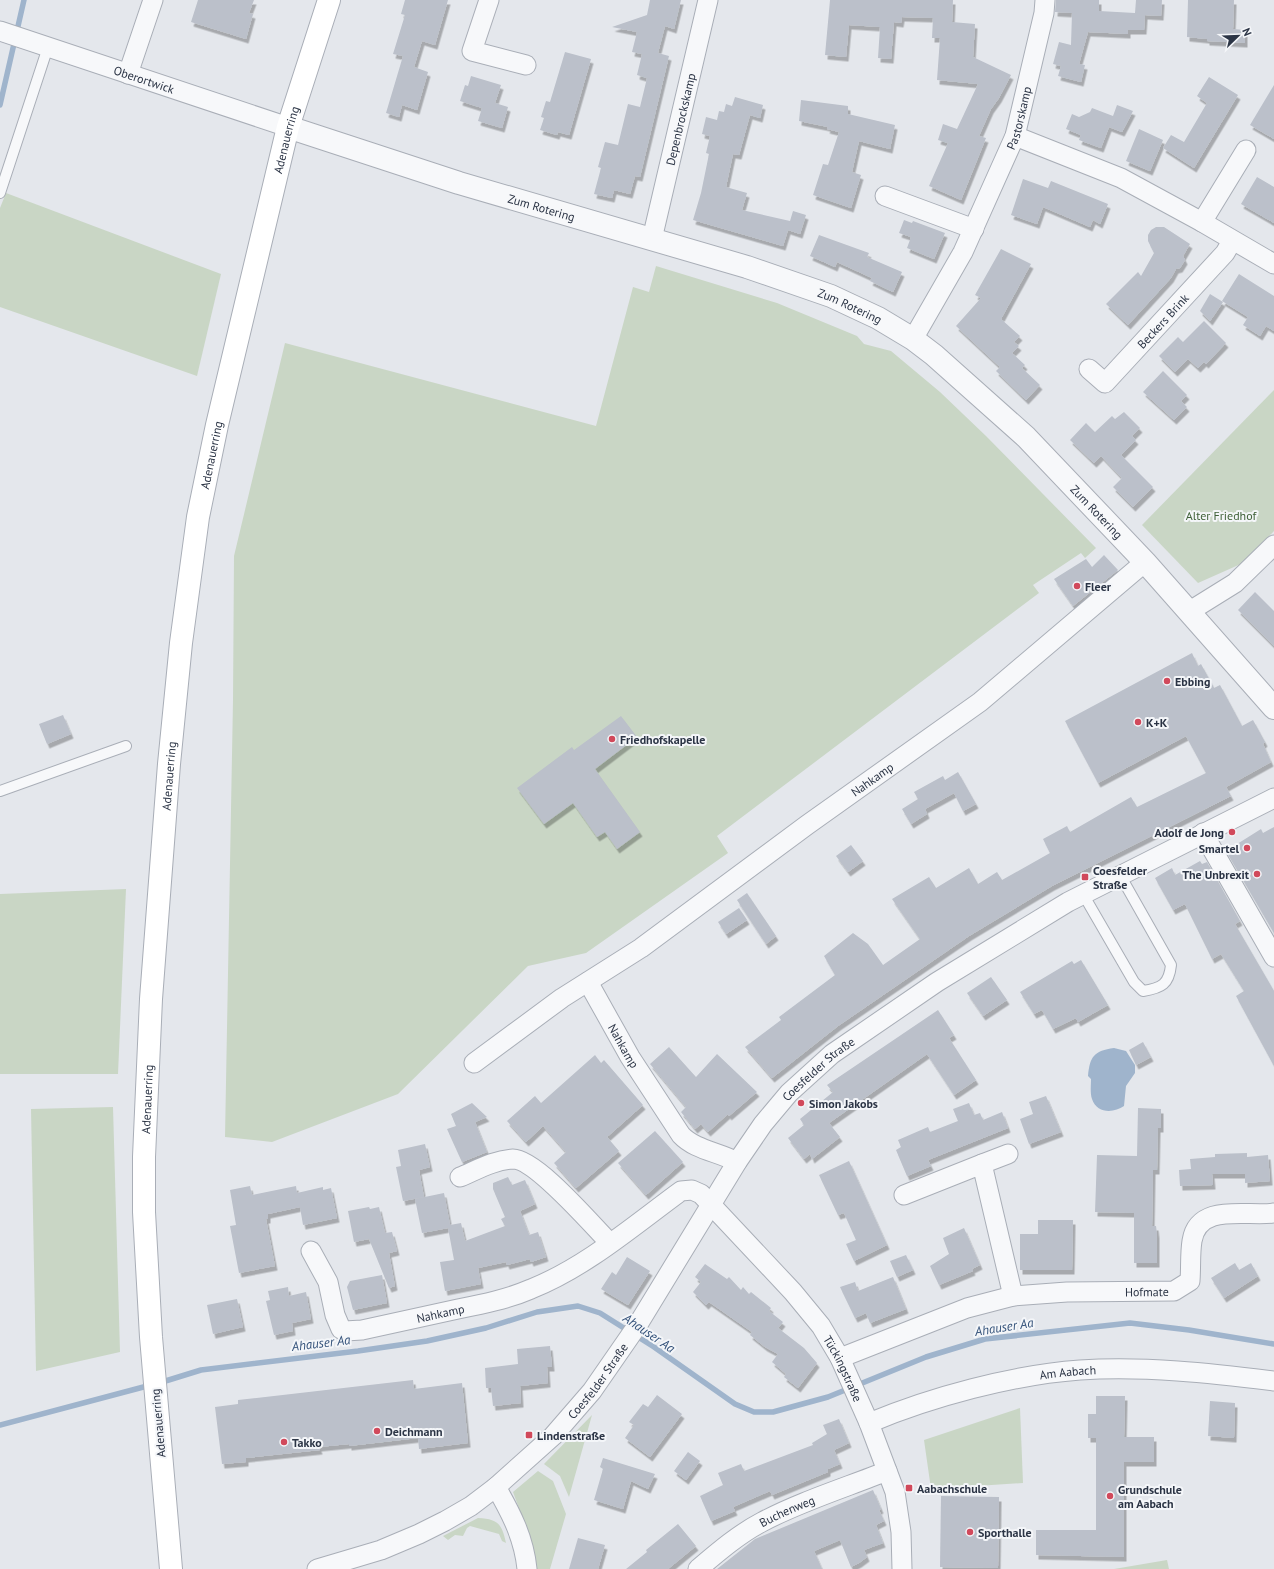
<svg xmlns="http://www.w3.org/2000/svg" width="1274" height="1569" font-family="'PT Sans',sans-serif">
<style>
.green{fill:#c9d6c5}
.water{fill:#9fb4cc}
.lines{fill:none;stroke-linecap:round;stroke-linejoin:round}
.stream{stroke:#9fb4cc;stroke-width:5.5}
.building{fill:#bbc0ca;filter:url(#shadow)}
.service-casing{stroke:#a9aeb7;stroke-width:12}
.minor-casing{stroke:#a9aeb7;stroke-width:21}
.tertiary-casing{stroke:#a9aeb7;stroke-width:24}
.secondary-casing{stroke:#a9aeb7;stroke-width:24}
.service{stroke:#f7f8fa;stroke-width:10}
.minor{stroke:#f7f8fa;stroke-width:19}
.tertiary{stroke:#f7f8fa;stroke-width:22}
.secondary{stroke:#fff;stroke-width:22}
.poi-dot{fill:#d1495b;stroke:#f4f6f9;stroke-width:1.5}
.labels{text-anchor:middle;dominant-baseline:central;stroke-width:4;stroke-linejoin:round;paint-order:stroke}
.street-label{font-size:12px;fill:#2b3445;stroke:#f4f6f9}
.park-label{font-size:12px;fill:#3f6138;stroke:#f4f6f9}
.poi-label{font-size:12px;font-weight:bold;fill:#2b3445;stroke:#f4f6f9;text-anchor:start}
.water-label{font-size:13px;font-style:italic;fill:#34527a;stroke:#f4f6f9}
</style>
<defs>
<filter id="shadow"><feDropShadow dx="2.5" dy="4.5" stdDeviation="0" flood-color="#0004"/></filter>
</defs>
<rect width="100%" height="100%" fill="#e4e7ec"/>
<g class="green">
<path d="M6 193 221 274 197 376 0 307V208Z"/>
<path d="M656 266 777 303 857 336 864 344 891 351 940 392 986 436 1096 548 1085 558 1081 553 1033 585 1039 593 717 836 728 853 586 953 528 966 398 1094 272 1142 225 1137 233 700 234 556 285 343 596 426 633 287 649 292Z"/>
<path d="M1274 390V531L1243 563 1198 583 1142 525Z"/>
<path d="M126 889 118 1074H0V894Z"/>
<path d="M113 1107 120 1352 36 1371 31 1109Z"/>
<path d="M1020 1408 1023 1483 931 1489 924 1440Z"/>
<path d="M592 1415 569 1497 560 1476 544 1464Z"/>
<path d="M538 1471 553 1481 566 1514 550 1569H536L528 1533 513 1492Z"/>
<path d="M478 1518C498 1519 502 1524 506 1543L502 1541 499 1534 470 1526 467 1528 463 1536 455 1535 448 1540 443 1536Z"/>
<path d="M1167 1560 1169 1569H1114Z"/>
</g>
<path class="water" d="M1114 1048 1126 1051 1135 1065V1073L1126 1086 1124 1106C1114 1113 1097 1114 1092 1099 1090 1093 1091 1085 1091 1079L1088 1076C1090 1056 1094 1051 1114 1048Z"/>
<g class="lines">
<g class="stream">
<path d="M0 105 24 0"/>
<path d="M159 1383 201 1370 358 1351 427 1341 486 1328 537 1312 578 1306 600 1313 654 1347 735 1404 754 1412H773L828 1397 926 1357 985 1339 1130 1323 1189 1330 1274 1344"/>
<path d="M0 1425 151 1385"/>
</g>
</g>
<g class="building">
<path d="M198 0H254L249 13 253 14 246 39 191 22Z"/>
<path d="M405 0H448L435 45 422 41 414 67 428 72 417 110 402 105 399 117 386 113 403 56 393 54 405 15 401 14Z"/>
<path d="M650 0H681L674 29 665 26 658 53 669 56 640 177 635 176 630 194 614 190 612 198 594 194 601 168 598 167 605 142 618 145 628 104 640 107 647 78 637 75 642 54 632 52 637 32 612 27 647 15Z"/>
<path d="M830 0H953L952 22 975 24 973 57 1011 75 999 98 991 109 979 136 986 138 961 200 929 186 948 143 938 140 943 124 957 129 978 84 937 80 940 38H932L933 18 902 17 901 23 894 22 891 59 878 58 880 27 849 25 846 57 825 55Z"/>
<path d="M1056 0H1099V11L1135 13 1136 0H1162L1161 16 1145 15 1144 30H1128V34L1088 32 1079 64 1085 65 1081 82 1058 76 1061 66 1053 64 1059 42 1071 45 1072 13 1055 12Z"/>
<path d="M1188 0H1234L1233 29 1245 30V43L1207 41V39L1187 37Z"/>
<path d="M565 52 591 59 569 135 558 132 557 135 540 130 544 118 541 117 546 101 550 102Z"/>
<path d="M471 76 501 85 495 103 508 107 502 128 478 121 482 108 460 101 465 85 468 86Z"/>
<path d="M1209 77 1238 95 1194 168 1163 148 1171 135 1184 142 1207 103 1197 96Z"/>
<path d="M1274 85V139L1250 125Z"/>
<path d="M735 97 763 105 760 118 750 115 739 155 733 154 726 187 747 193 742 210 790 221 793 211 806 215 800 234 788 230 783 246 693 220 701 193 709 154 706 153 710 136 702 134 706 117 717 120 719 111 724 112 726 104 732 106Z"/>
<path d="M801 100 848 106V114L895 125 890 149 859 141 852 172 861 175 851 208 813 195 823 164 828 165 839 132 827 129 828 127 799 121Z"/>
<path d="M1117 105 1133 111 1122 132 1109 127 1101 148 1079 140 1081 135 1066 129 1072 114 1079 117 1090 112 1092 108 1113 116Z"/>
<path d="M1139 129 1163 140 1150 171 1126 161Z"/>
<path d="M1257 177 1274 187V223L1241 204Z"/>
<path d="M1023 179 1048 188 1051 181 1108 204 1100 224 1093 220 1090 227 1043 207 1037 224 1011 215Z"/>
<path d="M904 220 912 223 913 221 945 233 934 259 907 248 911 237 899 233Z"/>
<path d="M1156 227H1164L1190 244 1183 256 1185 260 1180 268 1176 269 1171 278 1128 325 1106 304 1138 272 1141 276 1154 253 1148 241V235L1151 230Z"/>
<path d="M819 235 869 253 867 257 902 272 893 292 870 281 872 278 837 262 835 267 810 256Z"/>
<path d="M1001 249 1031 264 1001 319 1020 336 1014 342 1019 346 1012 353 1025 365 1022 368 1040 385 1026 400 996 371 1000 367 956 326 981 298 975 295Z"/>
<path d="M1239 274 1274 296V331L1266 326 1260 336 1243 325 1248 317 1222 301Z"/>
<path d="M1210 294 1223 302 1210 321 1200 311Z"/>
<path d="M1204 321 1226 343 1206 364 1204 362 1198 368 1188 359 1175 372 1159 356 1178 337 1183 342Z"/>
<path d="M1163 371 1187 395 1181 401 1187 407 1174 420 1143 392Z"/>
<path d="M1124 412 1140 428 1132 436 1136 440 1121 455 1153 487 1133 507 1113 487 1122 478 1101 456 1094 463 1070 440 1086 423 1095 432 1112 416 1115 419Z"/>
<path d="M1104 555 1118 570 1073 606 1054 579 1086 559 1092 567Z"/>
<path d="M1255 592 1274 611V646L1238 610Z"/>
<path d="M1192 653 1198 666 1201 664 1214 688 1220 685 1242 726 1253 720 1265 742 1263 744 1271 762 1226 787 1231 796 1052 886 969 936 838 1026 772 1078 745 1047 781 1020 779 1017 835 975 824 956 853 933 868 944 883 965 920 939 892 899 929 877 936 888 969 868 978 884 997 872 1002 880 1050 853 1043 839 1067 826 1070 832 1131 797 1137 807 1206 773 1186 736 1098 783 1065 721Z"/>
<path d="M63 715 71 734 47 744 39 724Z"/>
<path d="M621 716 637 737 595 769 640 832 617 849 605 832 597 837 573 803 544 824 517 788 572 747 574 750Z"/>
<path d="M958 772 976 804 963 811 954 793 925 809 927 814 911 824 902 809 918 799 914 792 943 776 945 780Z"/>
<path d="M1274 827V933L1226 851 1261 829 1263 833Z"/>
<path d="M851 845 863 861 848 872 836 856Z"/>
<path d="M1200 861 1202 864 1207 862 1240 921 1235 924 1274 991V1066L1236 996 1244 991 1221 954 1212 959 1185 904 1173 910 1155 878 1172 868 1175 875Z"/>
<path d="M747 893 776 936 766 944 737 900Z"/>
<path d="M739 908 747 920 726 934 718 922Z"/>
<path d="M1081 960 1108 1005 1078 1022 1076 1018 1053 1029 1042 1010 1034 1014 1020 992 1072 961 1074 964Z"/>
<path d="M991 977 1007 1000 983 1016 967 993Z"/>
<path d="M938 1010 954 1035 949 1038 976 1080 954 1095 927 1054 829 1123 840 1137 812 1159 810 1154 804 1159 788 1138 804 1125 800 1119 833 1092 827 1085Z"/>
<path d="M1143 1042 1151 1057 1136 1065 1129 1050Z"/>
<path d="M669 1047 696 1077 717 1054 757 1092 729 1116 728 1114 708 1132 701 1124 695 1129 681 1112 686 1107 650 1064Z"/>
<path d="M595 1055 601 1063 604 1060 643 1105 607 1137 619 1151 576 1188 554 1163 566 1152 543 1126 526 1142 507 1121 535 1096 541 1103Z"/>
<path d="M1046 1096 1061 1132 1029 1144 1020 1119 1033 1114 1029 1102Z"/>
<path d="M472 1103 487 1117 475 1122 487 1152 462 1162 447 1129 456 1126 451 1114Z"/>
<path d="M969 1103 974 1115 980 1113 983 1120 1002 1112 1008 1128 928 1160 931 1166 907 1176 896 1150 901 1147 898 1140 928 1127 930 1132 958 1121 953 1109Z"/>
<path d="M1138 1108 1161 1109V1128H1158L1157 1170H1153L1152 1226H1156L1157 1234V1263H1134V1213L1095 1212 1097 1155 1137 1156Z"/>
<path d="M655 1131 683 1162 646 1195 618 1163Z"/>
<path d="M425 1144 430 1167 419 1170 424 1197 403 1201 396 1167 401 1166 398 1150Z"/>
<path d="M1247 1153V1157L1268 1155 1270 1181 1245 1183V1174H1212L1213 1185 1180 1186 1179 1170 1191 1169 1190 1159 1215 1157V1154Z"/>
<path d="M849 1161 887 1245 854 1261 846 1244 856 1240 844 1213 838 1215 819 1175Z"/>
<path d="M508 1177 512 1185 525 1180 535 1204 520 1211 529 1235 538 1232 546 1257 531 1262 530 1259 507 1265 506 1262 478 1268 481 1284 445 1291 440 1262 454 1260 448 1228 422 1233 415 1199 444 1193 450 1225 461 1223 465 1241 505 1226 501 1219 505 1217 493 1189V1183Z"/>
<path d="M250 1186 252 1195 296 1186 297 1193 323 1187V1190L331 1188 337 1218 303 1225 300 1207 268 1214V1219H266L275 1266 239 1273 230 1226 236 1225 230 1190Z"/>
<path d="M369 1207 370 1209 379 1207 385 1233 392 1232 397 1251 389 1253 395 1286 389 1288 369 1239 354 1242 348 1211Z"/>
<path d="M1038 1220H1073L1072 1270H1020V1234H1038Z"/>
<path d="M964 1228 980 1265 972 1269 973 1271 939 1285 930 1266 949 1254 943 1238Z"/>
<path d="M906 1255 913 1270 897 1277 890 1261Z"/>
<path d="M627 1257 650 1271 628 1305 601 1289 612 1272 616 1275Z"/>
<path d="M1235 1263 1239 1270 1251 1263 1258 1276 1224 1298 1211 1278Z"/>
<path d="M705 1264 727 1279 729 1277 741 1290 743 1287 749 1294 751 1292 771 1308 769 1311 783 1322 778 1328 804 1348 817 1363 798 1388 784 1377 786 1374 772 1362 778 1354 765 1347 750 1335 752 1332 709 1302 706 1305 693 1292 701 1282 695 1277Z"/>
<path d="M382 1275 387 1303 353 1310 347 1287 350 1281Z"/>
<path d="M893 1277 906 1309 870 1323 866 1313 855 1318 840 1287 855 1282 858 1291Z"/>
<path d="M288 1287 289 1296 306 1292 311 1319 292 1323 293 1331 274 1335 266 1301 270 1300 268 1291Z"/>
<path d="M237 1299 243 1327 213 1334 207 1305Z"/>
<path d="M550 1346 552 1367H547L548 1383 520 1386 521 1403 493 1406 491 1388H486L485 1368 518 1364 517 1349Z"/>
<path d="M413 1380 414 1389 462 1383 468 1443 419 1449 418 1438 349 1446V1444L319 1447 320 1450 246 1458V1462L222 1464 215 1407 238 1404V1400Z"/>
<path d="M657 1395 682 1414 650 1457 625 1438 634 1425 629 1422 643 1404 648 1407Z"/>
<path d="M1096 1396H1125L1124 1437H1154V1462H1124V1557L1036 1555V1530H1096V1438H1088V1414H1096Z"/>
<path d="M1210 1401 1235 1403 1234 1438 1208 1436Z"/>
<path d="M839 1419 849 1443 834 1450 840 1464 828 1469V1472L772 1495 770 1491 733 1507 735 1511 711 1521 700 1496 723 1485 718 1473 741 1464 744 1471 813 1445 812 1443 827 1434 823 1425Z"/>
<path d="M688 1452 700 1461 686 1480 674 1471Z"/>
<path d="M603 1458 655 1474 648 1489 631 1481 623 1509 594 1500 603 1469 600 1467Z"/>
<path d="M873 1490 881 1509 879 1510 884 1521 876 1525 883 1543 864 1550 867 1557 859 1563 851 1567 840 1540 814 1551 822 1569H717L755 1539Z"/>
<path d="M941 1496 999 1497 998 1568 940 1567Z"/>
<path d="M678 1524 696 1546 668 1569H626L647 1552 646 1550Z"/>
<path d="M578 1538 605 1545 598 1569H569Z"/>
</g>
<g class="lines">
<g class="service-casing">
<g id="service">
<path d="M0 193 48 47"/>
<path d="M0 791 126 746"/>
<path d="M1083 894 1134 982 1143 991C1162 988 1169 984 1171 965L1120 875"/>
</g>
</g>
<g class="minor-casing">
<g id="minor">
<path d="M489 0 472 51 526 65"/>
<path id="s1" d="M0 31 288 127"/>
<path d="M128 74 153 0"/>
<path d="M1015 136 1121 178 1202 222 1274 264"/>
<path d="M885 196 974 229"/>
<path d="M1202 222 1246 150"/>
<path id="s2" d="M652 239 708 0"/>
<path id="s3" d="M913 339 963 252 1015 136 1044 13 1045 0"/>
<path id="s4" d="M1089 369 1105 383 1225 253 1232 241"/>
<path d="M1190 611 1235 583 1274 545"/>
<path d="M1203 833 1274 957"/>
<path id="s5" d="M588 982 630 1057 681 1135C695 1150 719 1152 737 1162"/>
<path id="s6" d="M474 1063 562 998 641 948 807 825 980 702 1145 562"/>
<path d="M982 1164 1008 1154"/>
<path d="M460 1177C477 1170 494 1160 513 1159 536 1159 592 1225 610 1243"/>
<path d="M904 1195 982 1164 1013 1296"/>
<path id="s7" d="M311 1251 328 1282 335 1315 341 1329 345 1331 362 1330C394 1323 426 1316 458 1309 483 1304 508 1299 531 1289 586 1267 633 1226 681 1191L692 1190 701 1194 793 1292 821 1326 840 1358 869 1423 895 1492 901 1532 902 1569"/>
<path id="s8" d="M840 1358 967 1308 1013 1296 1067 1292 1174 1291 1190 1281C1191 1268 1190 1253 1192 1241 1198 1202 1247 1217 1274 1213"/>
<path id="s9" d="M869 1423C931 1397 1012 1375 1080 1370 1145 1366 1210 1373 1274 1381"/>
<path d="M496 1487C511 1513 524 1538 527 1569"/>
<path id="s10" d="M317 1569 381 1550 419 1534 445 1521 471 1506 496 1487 553 1436 592 1391 637 1326 737 1162 763 1124 789 1093 832 1054 937 982 1068 902 1274 798"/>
<path id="s11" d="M698 1569C718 1552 739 1534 762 1522 799 1502 847 1487 887 1471"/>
</g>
</g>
<g class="tertiary-casing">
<g id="tertiary">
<path id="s12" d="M288 127 459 183 747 267 831 296 878 318 913 339 934 355 1026 437 1145 562 1274 708"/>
</g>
</g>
<g class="secondary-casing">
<g id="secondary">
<path id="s13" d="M171 1569 151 1337 144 1212V1157L151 999 169 764 181 643 198 517 217 425 288 127 329 0"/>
</g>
</g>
<use href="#service" class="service"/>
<use href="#minor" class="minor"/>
<use href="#tertiary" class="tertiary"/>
<use href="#secondary" class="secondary"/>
</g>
<g class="poi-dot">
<circle cx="1077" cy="586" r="4"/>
<circle cx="1167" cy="681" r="4"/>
<circle cx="1138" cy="722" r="4"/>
<circle cx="612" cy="739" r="4"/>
<circle cx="1232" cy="832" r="4"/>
<circle cx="1247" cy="848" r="4"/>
<circle cx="1257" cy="874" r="4"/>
<rect x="1081" y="873" width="8" height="8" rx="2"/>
<circle cx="801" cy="1103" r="4"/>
<circle cx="377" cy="1431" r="4"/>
<rect x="525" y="1431" width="8" height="8" rx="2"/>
<circle cx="284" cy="1442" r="4"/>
<rect x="905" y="1484" width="8" height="8" rx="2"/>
<circle cx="1110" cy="1496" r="4"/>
<circle cx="970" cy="1532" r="4"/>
</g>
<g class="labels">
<g class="street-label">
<text stroke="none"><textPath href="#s1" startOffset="152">Oberortwick</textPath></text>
<text stroke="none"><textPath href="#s3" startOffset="246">Pastorskamp</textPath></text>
<text stroke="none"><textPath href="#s2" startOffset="123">Depenbrockskamp</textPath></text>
<text stroke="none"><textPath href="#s13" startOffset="1443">Adenauerring</textPath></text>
<text stroke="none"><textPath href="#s12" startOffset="266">Zum Rotering</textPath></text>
<text stroke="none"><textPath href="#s12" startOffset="590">Zum Rotering</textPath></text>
<text stroke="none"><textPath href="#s4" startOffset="106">Beckers Brink</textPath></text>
<text stroke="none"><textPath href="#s13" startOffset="1119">Adenauerring</textPath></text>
<text stroke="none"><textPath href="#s12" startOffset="914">Zum Rotering</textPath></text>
<text stroke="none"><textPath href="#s13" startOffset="795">Adenauerring</textPath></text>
<text stroke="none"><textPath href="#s6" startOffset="489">Nahkamp</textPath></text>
<text stroke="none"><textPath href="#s5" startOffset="73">Nahkamp</textPath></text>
<text stroke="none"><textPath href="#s10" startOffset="730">Coesfelder Straße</textPath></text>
<text stroke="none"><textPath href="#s13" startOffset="471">Adenauerring</textPath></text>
<text stroke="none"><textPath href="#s8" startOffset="318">Hofmate</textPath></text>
<text stroke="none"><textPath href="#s7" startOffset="186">Nahkamp</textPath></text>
<text stroke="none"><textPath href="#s7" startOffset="707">Tückingstraße</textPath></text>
<text stroke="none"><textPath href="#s9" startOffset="206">Am Aabach</textPath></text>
<text stroke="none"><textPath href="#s10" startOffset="346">Coesfelder Straße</textPath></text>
<text transform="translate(158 1423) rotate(-95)">Adenauerring</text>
<text stroke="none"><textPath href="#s11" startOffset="107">Buchenweg</textPath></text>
</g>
<g class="park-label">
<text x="1221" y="515">Alter Friedhof</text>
</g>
<g class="poi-label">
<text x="1085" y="586">Fleer</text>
<text x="1175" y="681">Ebbing</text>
<text x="1146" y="722">K+K</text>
<text x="620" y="739">Friedhofskapelle</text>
<text x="1224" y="832" text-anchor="end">Adolf de Jong</text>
<text x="1239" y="848" text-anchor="end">Smartel</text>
<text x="1093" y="870">Coesfelder<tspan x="1093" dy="14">Straße</tspan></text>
<text x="1249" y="874" text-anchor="end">The Unbrexit</text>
<text x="809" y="1103">Simon Jakobs</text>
<text x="385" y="1431">Deichmann</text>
<text x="537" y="1435">Lindenstraße</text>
<text x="292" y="1442">Takko</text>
<text x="917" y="1488">Aabachschule</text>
<text x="1118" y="1489">Grundschule<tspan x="1118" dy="14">am Aabach</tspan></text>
<text x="978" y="1532">Sporthalle</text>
</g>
<g class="water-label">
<text transform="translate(1004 1327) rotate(-9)">Ahauser Aa</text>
<text transform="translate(649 1333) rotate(34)">Ahauser Aa</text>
<text transform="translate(321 1343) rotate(-7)">Ahauser Aa</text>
</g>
</g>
<g transform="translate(1238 36) rotate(67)" stroke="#f4f6f9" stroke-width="3" paint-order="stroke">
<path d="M0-3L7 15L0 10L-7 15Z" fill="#2b3445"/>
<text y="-6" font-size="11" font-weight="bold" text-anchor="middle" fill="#2b3445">N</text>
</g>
</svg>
